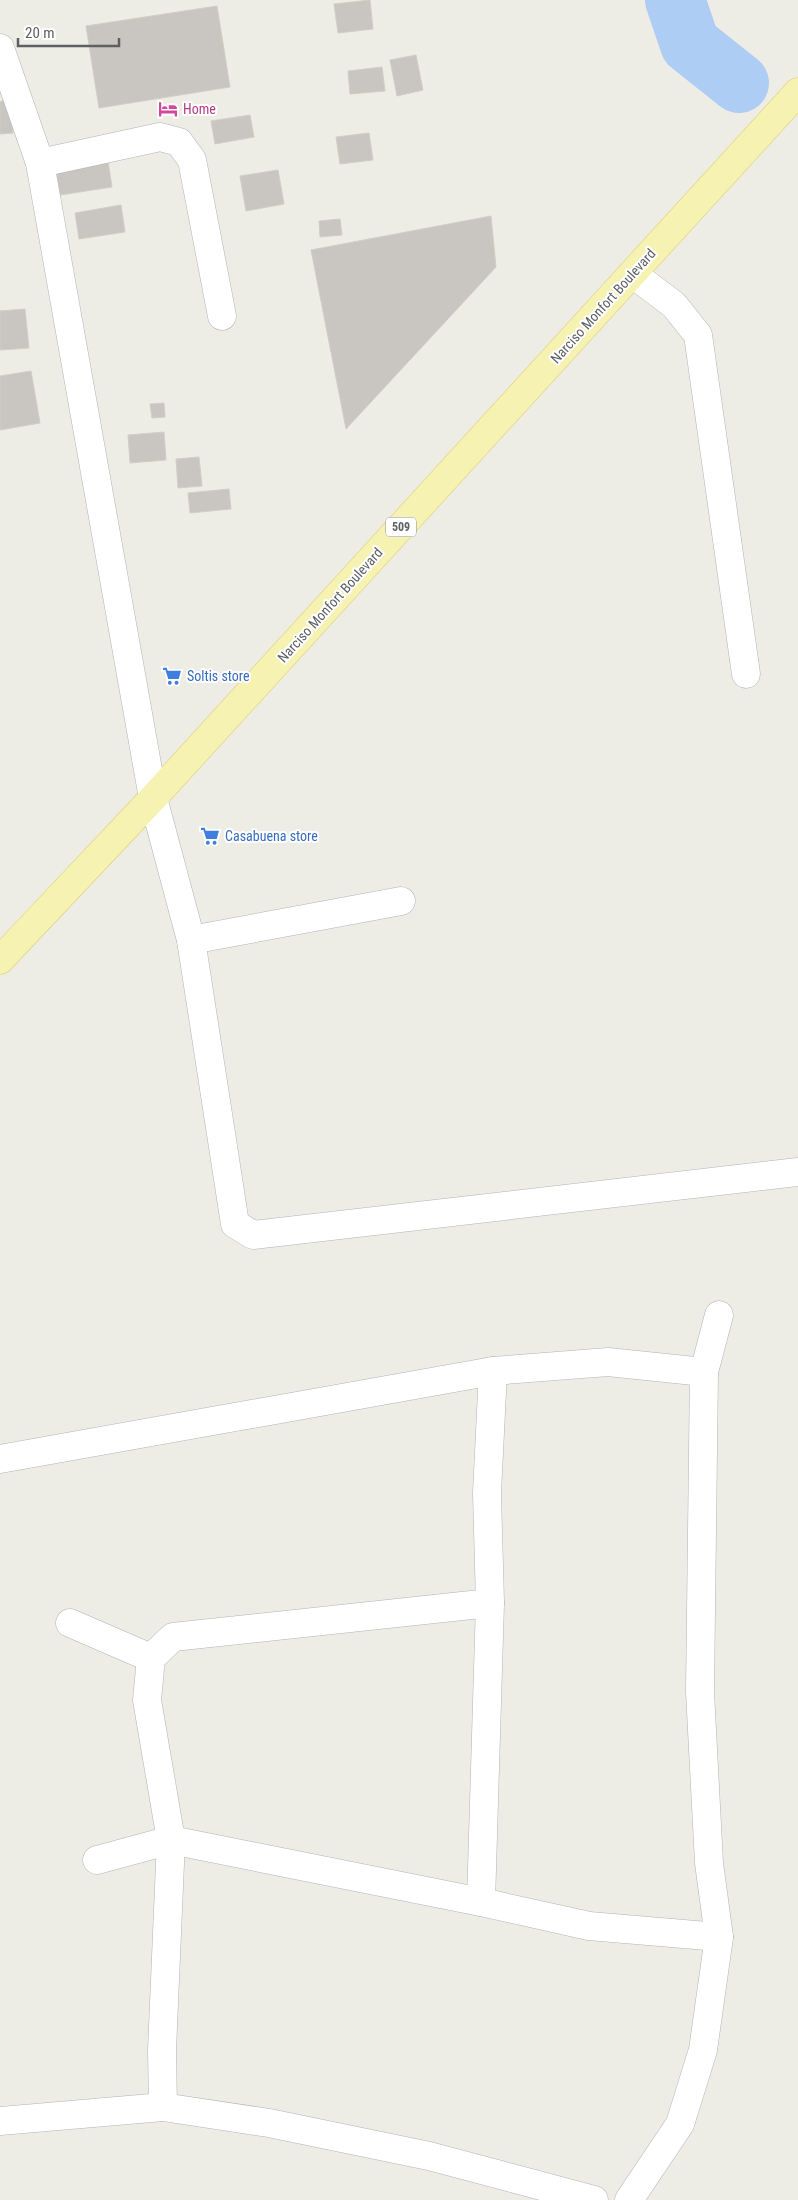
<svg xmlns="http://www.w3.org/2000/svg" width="798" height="2200" font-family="'Roboto Condensed',sans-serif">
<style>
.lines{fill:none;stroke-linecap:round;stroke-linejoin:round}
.river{stroke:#aecdf4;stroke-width:60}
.building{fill:#c9c6c1;stroke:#d1cec4}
.minor-casing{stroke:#b2b4b8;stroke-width:29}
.major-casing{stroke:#e0cd6b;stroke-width:29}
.minor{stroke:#fff;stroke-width:28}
.major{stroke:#f5f2b2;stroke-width:28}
.labels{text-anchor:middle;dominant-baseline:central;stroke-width:4;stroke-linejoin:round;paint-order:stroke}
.shield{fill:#fff;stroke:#8e8f92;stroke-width:1}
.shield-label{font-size:12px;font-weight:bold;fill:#5d5f63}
.hotel-label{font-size:14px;fill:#b23c85;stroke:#fff;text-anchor:start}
.street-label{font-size:14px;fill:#5d5f63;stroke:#fff}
.shop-label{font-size:14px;fill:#366cbe;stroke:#fff;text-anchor:start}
</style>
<rect width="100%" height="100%" fill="#edece5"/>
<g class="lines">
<path class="river" d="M675 0 690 44 739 83"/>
</g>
<g class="building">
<path d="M370 0 373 29 338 33 334 4Z"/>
<path d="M217 6 230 87 99 108 86 26Z"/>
<path d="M416 55 423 90 397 96 390 60Z"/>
<path d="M382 67 385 91 350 94 348 71Z"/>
<path d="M9 98 13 133 0 134V102Z"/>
<path d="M250 115 254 137 215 144 211 121Z"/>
<path d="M369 133 373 160 340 164 336 137Z"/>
<path d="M107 155 112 187 60 195 55 163Z"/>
<path d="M278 170 284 204 246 211 240 176Z"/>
<path d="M121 205 125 232 79 239 75 213Z"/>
<path d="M491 216 496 267 346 429 311 250Z"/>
<path d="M340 219 342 235 320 237 319 221Z"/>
<path d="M25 309 29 348 0 350V311Z"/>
<path d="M31 371 40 423 0 430V376Z"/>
<path d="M164 403 165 417 152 418 150 404Z"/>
<path d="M164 432 166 460 130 463 128 435Z"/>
<path d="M199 457 202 486 178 488 176 459Z"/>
<path d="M229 489 231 509 190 513 188 493Z"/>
</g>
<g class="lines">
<g class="minor-casing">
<g id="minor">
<path d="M0 48 40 163 153 798 191 940 235 1224 253 1235 798 1172"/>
<path d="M40 163 160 137 179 142 192 160 222 316"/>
<path d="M633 274 674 305 698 335 746 674"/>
<path d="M191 940 401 901"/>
<path d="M0 1459 493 1371 608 1362 704 1372"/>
<path d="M70 1623 151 1658"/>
<path d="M97 1860 171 1840 481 1902 589 1926 719 1937"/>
<path d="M481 1902 490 1603 487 1493 493 1371"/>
<path d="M163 2107 162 2050 171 1840 147 1700 151 1658 173 1637 490 1603"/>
<path d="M0 2121 163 2107 269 2123 429 2156 594 2200"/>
<path d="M629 2200 680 2124 703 2050 719 1937 709 1863 700 1692 704 1372 719 1315"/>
</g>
</g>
<g class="major-casing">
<path id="major" d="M0 960 153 798 798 92"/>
</g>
<use href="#minor" class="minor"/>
<use href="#major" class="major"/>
</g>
<defs>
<g id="hotel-bare" transform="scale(1.5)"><path d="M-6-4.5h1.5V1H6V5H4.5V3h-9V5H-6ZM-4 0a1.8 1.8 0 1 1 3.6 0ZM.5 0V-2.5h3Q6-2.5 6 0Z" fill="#d1479c" stroke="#fff" stroke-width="2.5" paint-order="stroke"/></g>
<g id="supermarket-bare" transform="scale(1.5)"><path d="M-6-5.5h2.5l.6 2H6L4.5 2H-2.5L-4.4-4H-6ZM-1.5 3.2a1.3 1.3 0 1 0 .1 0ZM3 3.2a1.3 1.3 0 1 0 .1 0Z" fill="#3f7fe0" stroke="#fff" stroke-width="2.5" paint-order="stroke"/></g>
</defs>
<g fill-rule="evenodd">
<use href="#hotel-bare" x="168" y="109"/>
<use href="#supermarket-bare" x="172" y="676"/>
<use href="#supermarket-bare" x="210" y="836"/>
</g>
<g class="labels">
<rect class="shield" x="386" y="517.5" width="30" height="19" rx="4"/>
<g class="shield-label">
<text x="401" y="527">509</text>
</g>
<g class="hotel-label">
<text x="183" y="109">Home</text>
</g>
<g class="street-label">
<text transform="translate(603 306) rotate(-48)">Narciso Monfort Boulevard</text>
<text transform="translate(330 605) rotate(-48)">Narciso Monfort Boulevard</text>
</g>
<g class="shop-label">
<text x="187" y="676">Soltis store</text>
<text x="225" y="836">Casabuena store</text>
</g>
</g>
<path d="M18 38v8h101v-8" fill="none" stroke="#5d5f63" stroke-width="2.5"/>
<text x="25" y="38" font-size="15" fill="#5d5f63" stroke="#ffffff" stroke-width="4" paint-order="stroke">20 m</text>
</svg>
